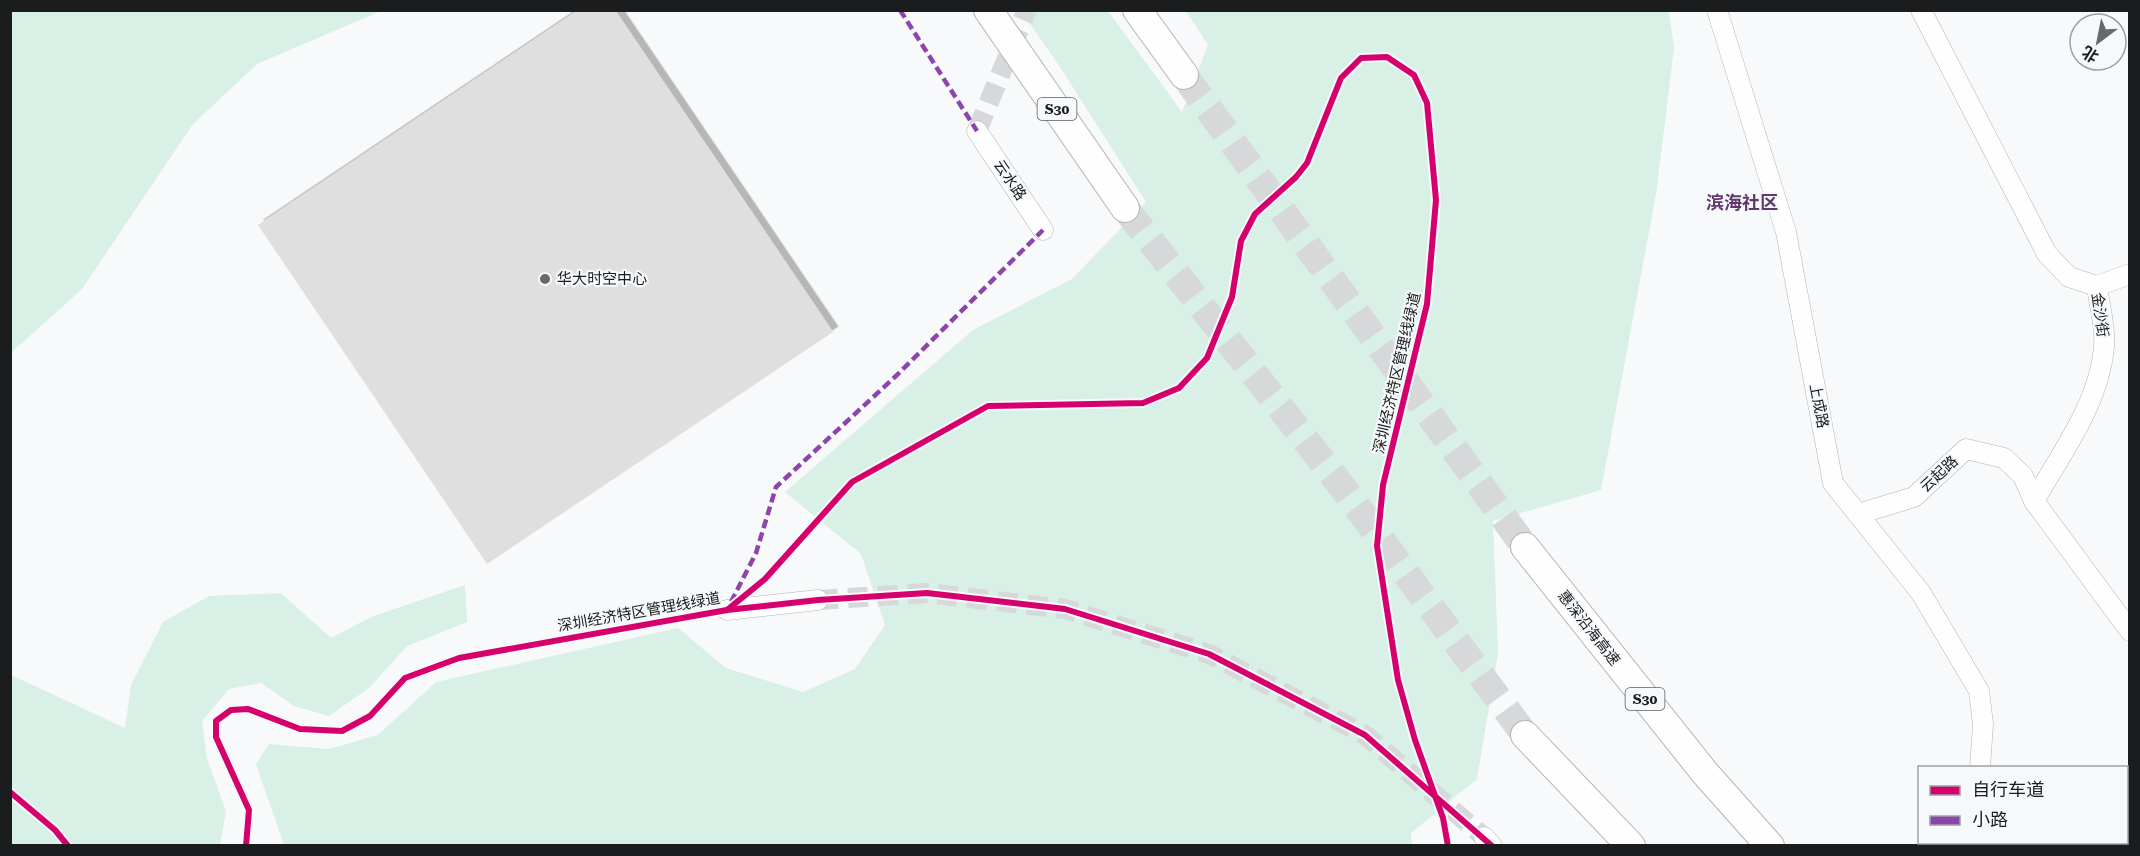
<svg xmlns="http://www.w3.org/2000/svg" width="2140" height="856" font-family="'Roboto Serif','Noto Sans SC',serif">
<style>
.green{fill:#d8f0e5}
.building{fill:#dfdfe0;filter:url(#shadow)}
.lines{fill:none;stroke-linecap:round;stroke-linejoin:round}
.minor-tunnel{stroke:#d6d8d9;stroke-width:20;stroke-dasharray:20 10;stroke-linecap:butt}
.highway-tunnel{stroke:#d6d8d9;stroke-width:28;stroke-dasharray:28 14;stroke-linecap:butt}
.minor-casing{stroke:#b3b4b5;stroke-width:21}
.highway-casing{stroke:#b3b4b5;stroke-width:30}
.minor{stroke:#fefefe;stroke-width:20}
.highway{stroke:#fefefe;stroke-width:28}
.quiet{stroke:#8e44ad;stroke-width:4.5;stroke-dasharray:9 4.5;stroke-linecap:butt}
.cycleway-casing{stroke:#f6f9fb;stroke-width:10}
.cycleway{stroke:#d6006c;stroke-width:6}
.poi-dot{fill:#68696a;stroke:#f6f9fb;stroke-width:2}
.labels{text-anchor:middle;dominant-baseline:central;stroke-width:4.5;stroke-linejoin:round;paint-order:stroke}
.shield{fill:#f6f9fb;stroke:#5d5e60;stroke-width:1.5}
.shield-label{font-size:14px;font-weight:bold;fill:#1b1c1d}
.street-label{font-size:15px;fill:#1b1c1d;stroke:#f6f9fb}
.poi-label{font-size:15px;fill:#1b1c1d;stroke:#f6f9fb;text-anchor:start}
.quarter-label{font-size:18px;font-weight:bold;fill:#62376c;stroke:#f6f9fb}
</style>
<defs>
<filter id="shadow"><feDropShadow dx="5.5" dy="-5.5" stdDeviation="0" flood-color="#0004"/></filter>
</defs>
<rect width="100%" height="100%" fill="#f7f9fa"/>
<g class="green">
<path d="M11 10H381V11L257 64 193 124 82 289 11 353Z"/>
<path d="M1021 11H1108L1182 112 1208 45 1186 11H1669L1674 48 1656 194 1601 490 1493 521 1498 653 1477 779 1411 833 1412 845H284L256 764 269 744 329 749 378 735 436 682 678 628 726 668 803 692 855 669 885 625 861 554 785 492 973 330 1072 279 1146 202 1060 67Z"/>
<path d="M465 585 467 622 407 646 369 688 329 716 294 706 261 683 229 689 202 721 207 759 226 811 220 845H11V675L125 728 131 685 163 622 209 596 281 593 331 638 371 617Z"/>
</g>
<path class="building" d="M578 10H615L833 332 487 564 258 225Z"/>
<g class="lines">
<g class="minor-tunnel">
<path d="M977 131 1027 10"/>
<path d="M818 600 927 593 1065 609 1209 654 1365 735 1484 837"/>
</g>
<g class="highway-tunnel">
<path d="M1184 75 1525 547"/>
<path d="M1125 208 1343 488 1525 735"/>
</g>
<g class="minor-casing">
<g id="minor">
<path d="M1717 10 1786 232 1833 483 1921 593 1979 691 1983 724 1980 768"/>
<path d="M1921 10 2047 254 2069 277 2097 286"/>
<path d="M977 131 1043 230"/>
<path d="M2097 286 2130 274"/>
<path d="M2034 501C2061 454 2100 402 2104 346 2106 327 2099 305 2097 286"/>
<path d="M1858 514 1914 497 1966 449 2004 458 2023 476 2034 501 2130 631"/>
<path d="M727 610 818 600"/>
<path d="M1484 837 1492 846"/>
<path d="M1975 846 1976 842"/>
</g>
</g>
<g class="highway-casing">
<g id="highway">
<path d="M988 10 1125 208"/>
<path d="M1137 10 1184 75"/>
<path d="M1525 547 1705 773 1770 846"/>
<path d="M1525 735 1631 846"/>
</g>
</g>
<use href="#minor" class="minor"/>
<use href="#highway" class="highway"/>
<g class="quiet">
<path d="M900 10 977 131"/>
<path d="M731 602 756 553 776 487 897 375 1043 230"/>
</g>
<g class="cycleway-casing">
<g id="cycleway">
<path d="M727 610 765 579 852 482 988 406 1143 403 1179 388 1207 358 1232 297 1241 241 1255 214 1296 177 1307 163 1341 78 1361 58 1387 57 1414 75 1427 103 1436 200 1427 304 1383 485 1377 546 1398 680 1415 740 1443 818 1448 846"/>
<path d="M10 792 55 830 68 846"/>
<path d="M246 846 249 810 216 737V721L231 710 248 709 300 729 342 731 370 716 405 678 459 658 727 610 818 600 927 593 1065 609 1209 654 1365 735 1492 846"/>
</g>
</g>
<use href="#cycleway" class="cycleway"/>
</g>
<circle class="poi-dot" cx="545" cy="279" r="6"/>
<g class="labels">
<g class="shield">
<rect x="1037.5" y="98" width="39" height="22" rx="4.5"/>
<rect x="1625.5" y="688" width="39" height="22" rx="4.5"/>
</g>
<g class="shield-label">
<text x="1057" y="109">S30</text>
<text x="1645" y="699">S30</text>
</g>
<g class="street-label">
<text transform="translate(1010 180) rotate(56)">云水路</text>
<text transform="translate(2100 315) rotate(82)">金沙街</text>
<text transform="translate(1397 373) rotate(-77)">深圳经济特区管理线绿道</text>
<text transform="translate(1819 406) rotate(79)">上成路</text>
<text transform="translate(1939 474) rotate(-43)">云起路</text>
<text transform="translate(639 612) rotate(-10)">深圳经济特区管理线绿道</text>
<text transform="translate(1589 628) rotate(52)">惠深沿海高速</text>
</g>
<g class="poi-label">
<text x="557" y="279">华大时空中心</text>
</g>
<g class="quarter-label">
<text x="1742" y="202">滨海社区</text>
</g>
</g>
<rect width="2140" height="856" fill="none" stroke="#1b1c1d" stroke-width="24"/>
<rect x="1918" y="766" width="210" height="78" fill="#f6f9fb" stroke="#9ea1a2" stroke-width="1.5"/>
<rect x="1930" y="786" width="30" height="9" fill="#d6006c" stroke="#9ea1a2" stroke-width="1.5"/>
<text x="1972" y="796" font-size="18" fill="#1b1c1d">自行车道</text>
<rect x="1930" y="816" width="30" height="9" fill="#8e44ad" stroke="#9ea1a2" stroke-width="1.5"/>
<text x="1972" y="826" font-size="18" fill="#1b1c1d">小路</text>
<g transform="translate(2098 42) rotate(212)"><circle r="28" fill="#f6f9fb" stroke="#9ea1a2" stroke-width="1.5"/>
<path d="M0-4.5L10 22L0 15L-10 22Z" fill="#68696a"/>
<text y="-9" font-size="16" font-weight="bold" text-anchor="middle" fill="#1b1c1d">北</text>
</g>
</svg>
